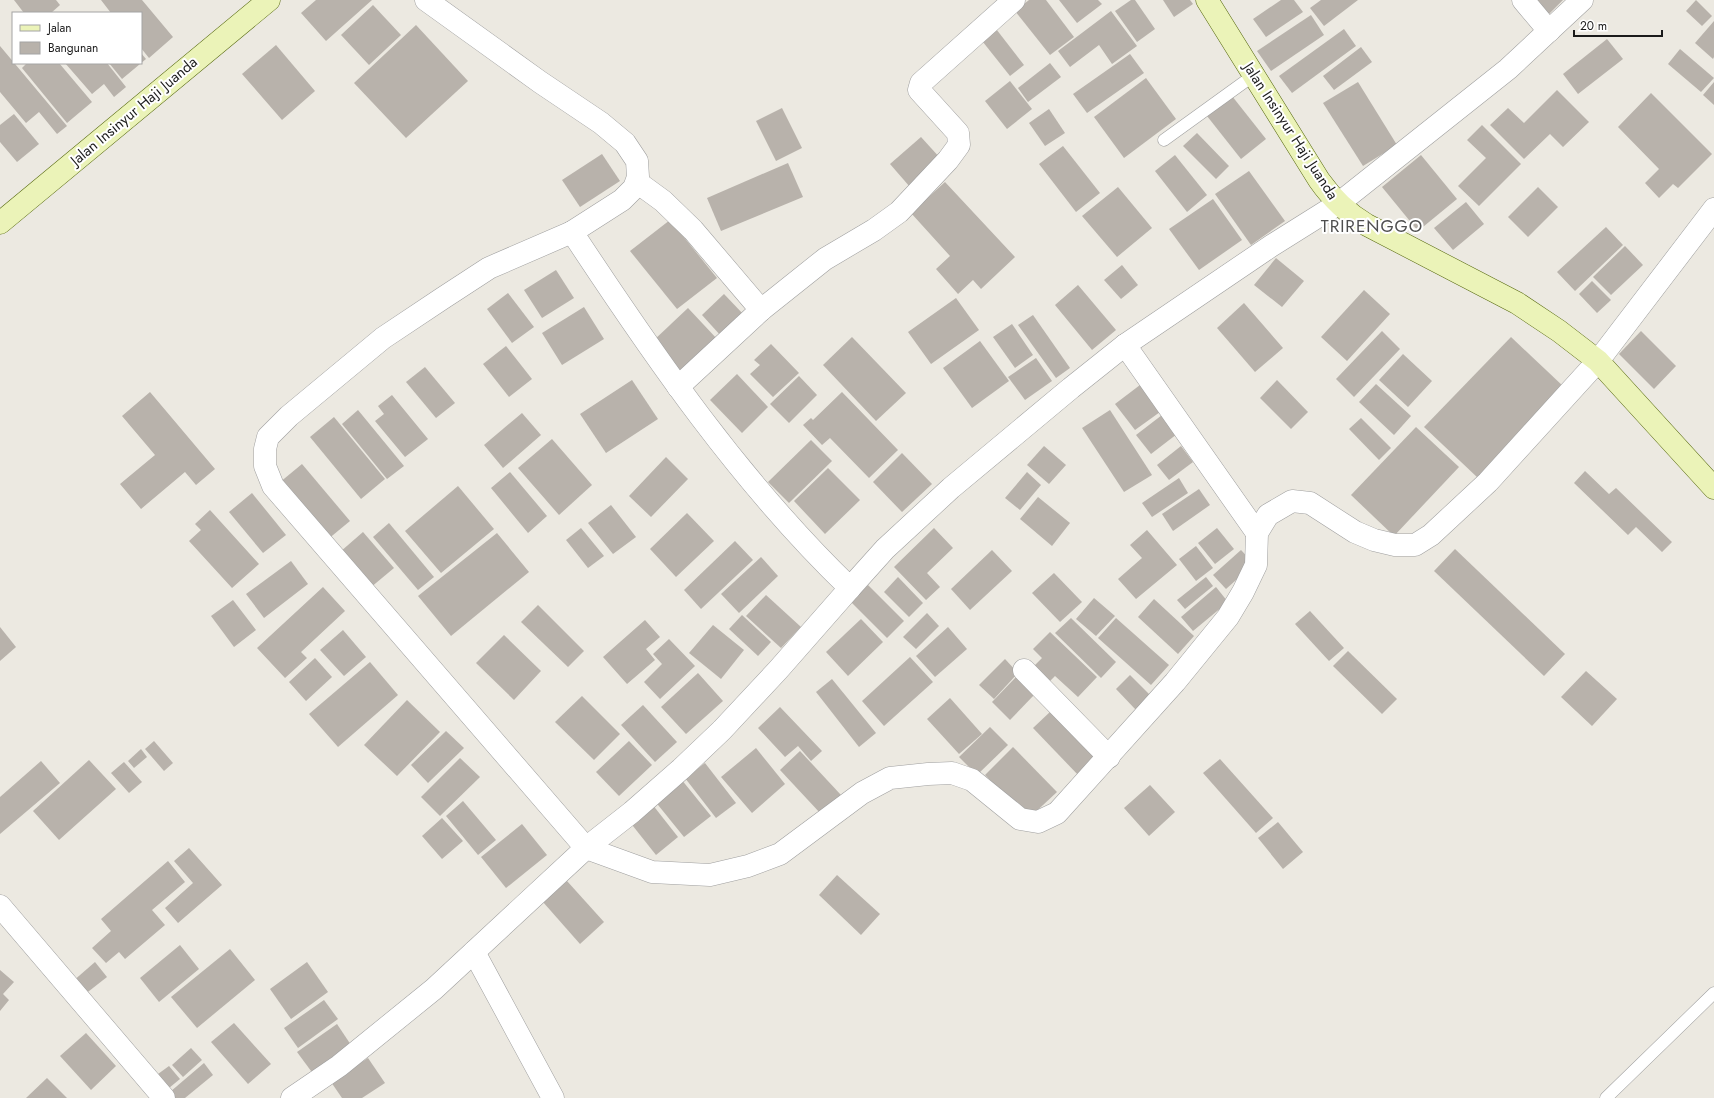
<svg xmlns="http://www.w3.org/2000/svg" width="1714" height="1098" font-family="Jost,sans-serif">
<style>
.building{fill:#b8b2ab}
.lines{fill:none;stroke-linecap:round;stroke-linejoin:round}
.service-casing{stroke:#9f9f9f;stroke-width:13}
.minor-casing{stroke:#9f9f9f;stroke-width:23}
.secondary-casing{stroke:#55670d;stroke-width:23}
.service{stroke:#fff;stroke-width:12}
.minor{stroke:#fff;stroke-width:22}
.secondary{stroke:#ebf3b8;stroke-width:22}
.labels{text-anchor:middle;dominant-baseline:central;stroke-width:4;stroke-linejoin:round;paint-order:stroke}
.street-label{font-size:15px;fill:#1b1b1b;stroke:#fff}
.quarter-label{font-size:17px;letter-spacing:1px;fill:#4e4e4e;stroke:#fff}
</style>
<rect width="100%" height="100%" fill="#ece9e1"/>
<g class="building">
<path d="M14 0H56L60 5 51 13H24Z"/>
<path d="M101 0H142L173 37 149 58 141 48V13H111Z"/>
<path d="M316 0H372L326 41 301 13Z"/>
<path d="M1029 0H1046L1074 37 1050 55 1015 11Z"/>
<path d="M1059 0H1098L1102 4 1077 23Z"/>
<path d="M1131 0H1135L1155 29 1137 42 1115 11Z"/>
<path d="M1163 0H1190L1193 4 1174 17Z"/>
<path d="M1281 0H1294L1303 12 1266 37 1253 19Z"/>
<path d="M1321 0H1358L1324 26 1310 8Z"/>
<path d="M1526 0H1563L1544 19Z"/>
<path d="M1696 0 1712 16 1702 26 1686 11Z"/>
<path d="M373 5 401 35 369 65 341 35Z"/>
<path d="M1111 11 1137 46 1112 64 1099 45 1070 67 1058 51Z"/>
<path d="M1311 15 1324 35 1271 71 1257 51Z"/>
<path d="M1714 21V57L1713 59 1695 43Z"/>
<path d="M416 25 468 81 406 138 354 83Z"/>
<path d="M993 25 1024 65 1010 76 979 37Z"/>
<path d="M1344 29 1356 46 1292 93 1279 76Z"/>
<path d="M1607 39 1623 59 1578 94 1563 74Z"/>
<path d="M276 45 315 91 282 120 242 74Z"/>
<path d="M0 46 67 126 57 134 39 112 26 123 0 92Z"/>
<path d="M1361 47 1372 62 1334 90 1323 76Z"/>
<path d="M1680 49 1714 78 1701 92 1668 64Z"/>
<path d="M141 53 146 59 122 79 109 63H141Z"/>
<path d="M1130 54 1144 73 1087 113 1073 94Z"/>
<path d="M27 63H59L92 102 67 123 22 68Z"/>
<path d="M65 63H107L126 87 114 97 104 84 92 94Z"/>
<path d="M1050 63 1061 77 1028 102 1018 88Z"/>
<path d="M1146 78 1176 119 1124 158 1094 117Z"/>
<path d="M1010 81 1032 109 1007 129 985 101Z"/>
<path d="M1358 82 1397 145 1363 166 1323 103Z"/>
<path d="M1714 82V105L1703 95Z"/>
<path d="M1557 90 1589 122 1563 147 1550 134 1524 159 1490 125 1508 108 1524 123Z"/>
<path d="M1651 93 1712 154 1678 188 1673 184 1659 198 1645 183 1659 169 1618 127Z"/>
<path d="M1232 96 1266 139 1241 159 1207 116Z"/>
<path d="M782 108 802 148 776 161 756 121Z"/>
<path d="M1049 109 1065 133 1045 146 1029 123Z"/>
<path d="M14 114 39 144 17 162 0 142V125Z"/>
<path d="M1482 125 1521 164 1479 206 1458 186 1486 158 1467 140Z"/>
<path d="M1197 133 1229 166 1216 179 1183 146Z"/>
<path d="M921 137 941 159 910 187 890 164Z"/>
<path d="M1063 146 1100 193 1076 212 1039 164Z"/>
<path d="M602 154 620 181 580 207 562 180Z"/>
<path d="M1175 155 1207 195 1187 212 1155 171Z"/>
<path d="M1421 155 1457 199 1418 231 1382 187Z"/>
<path d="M788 163 803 197 721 231 707 198Z"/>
<path d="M1249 171 1285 221 1251 245 1215 194Z"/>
<path d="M945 182 1015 257 981 289 973 280 958 294 936 269 950 256 911 213Z"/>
<path d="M1118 187 1152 228 1117 257 1082 216Z"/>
<path d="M1538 187 1558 207 1528 237 1508 217Z"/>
<path d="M1213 199 1242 240 1199 270 1169 229Z"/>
<path d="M1466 202 1484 224 1453 250 1434 228Z"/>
<path d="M670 220 717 278 677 309 630 251Z"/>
<path d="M1606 227 1623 245 1575 291 1557 272Z"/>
<path d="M1625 246 1643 265 1611 295 1593 277Z"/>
<path d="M1276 258 1304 281 1282 307 1254 285Z"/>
<path d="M1122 265 1138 285 1121 299 1104 280Z"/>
<path d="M556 270 574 298 542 318 524 290Z"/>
<path d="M1592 281 1611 300 1597 313 1579 294Z"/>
<path d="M1078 285 1116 330 1092 350 1055 305Z"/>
<path d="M1364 290 1390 314 1347 361 1321 337Z"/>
<path d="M508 293 534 327 512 343 487 309Z"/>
<path d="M724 294 744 315 721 336 702 315Z"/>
<path d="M956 298 979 330 931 364 908 332Z"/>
<path d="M1244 303 1283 348 1255 372 1217 328Z"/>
<path d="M584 307 604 339 562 365 542 333Z"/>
<path d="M688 308 718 340 683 373 653 341Z"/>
<path d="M1033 315 1070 368 1056 378 1018 325Z"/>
<path d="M1012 324 1033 355 1015 368 993 337Z"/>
<path d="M1382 331 1400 349 1354 397 1336 379Z"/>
<path d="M1641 331 1676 366 1654 389 1619 354Z"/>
<path d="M852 337 906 393 876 421 823 365Z"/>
<path d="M1511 337 1564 387 1478 478 1424 427Z"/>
<path d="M980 341 1009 381 972 408 943 368Z"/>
<path d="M771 344 799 373 773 397 750 374 760 365 754 360Z"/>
<path d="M506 346 532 379 509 397 483 364Z"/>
<path d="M1403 354 1432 381 1408 407 1379 380Z"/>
<path d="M1036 358 1052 381 1025 400 1008 377Z"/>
<path d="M425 367 455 403 436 418 406 382Z"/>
<path d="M737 374 768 407 742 433 710 400Z"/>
<path d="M799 376 817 395 789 423 770 404Z"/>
<path d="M632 380 658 419 606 453 580 414Z"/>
<path d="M1277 380 1308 412 1291 429 1260 398Z"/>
<path d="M1376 384 1411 416 1394 435 1359 402Z"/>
<path d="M1140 385 1160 412 1135 430 1115 404Z"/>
<path d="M150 392 215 469 196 485 185 472 141 509 120 484 155 455 122 416Z"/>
<path d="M842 392 898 450 869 478 830 438 822 445 803 425 811 418 813 420Z"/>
<path d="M392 395 428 439 405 457 375 421 384 414 378 406Z"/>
<path d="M358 410 404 466 387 479 342 424Z"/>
<path d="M1110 410 1152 475 1124 492 1082 428Z"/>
<path d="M522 413 541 435 503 468 484 445Z"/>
<path d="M1162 415 1177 434 1151 454 1136 435Z"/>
<path d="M334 417 385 479 361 499 310 437Z"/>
<path d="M1361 418 1391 448 1379 460 1349 429Z"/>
<path d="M1416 427 1459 467 1394 536 1351 495Z"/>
<path d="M552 439 592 485 559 515 518 468Z"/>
<path d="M811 440 832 461 789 503 768 482Z"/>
<path d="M1044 446 1066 465 1049 484 1027 465Z"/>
<path d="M1181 446 1193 462 1169 480 1157 465Z"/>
<path d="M902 453 932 484 902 512 873 482Z"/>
<path d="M666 457 688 479 651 517 629 496Z"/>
<path d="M302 464 350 521 327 540 279 483Z"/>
<path d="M828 468 860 500 825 534 794 501Z"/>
<path d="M1585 471 1609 494 1616 488 1672 542 1662 552 1636 527 1628 535 1574 483Z"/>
<path d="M510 472 547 516 528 533 491 488Z"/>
<path d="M1027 472 1041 485 1020 510 1005 498Z"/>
<path d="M1179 478 1188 493 1152 517 1142 503Z"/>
<path d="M458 486 494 529 441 573 405 531Z"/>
<path d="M1199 489 1210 505 1173 531 1162 514Z"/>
<path d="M252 493 286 535 263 553 229 512Z"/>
<path d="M1038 497 1070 523 1052 546 1020 519Z"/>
<path d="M611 505 636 537 613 554 588 523Z"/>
<path d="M210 510 259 564 232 588 189 541 201 530 195 524Z"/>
<path d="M687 513 714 541 676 577 650 549Z"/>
<path d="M389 523 434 577 418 590 373 537Z"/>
<path d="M581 528 604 556 588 568 566 540Z"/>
<path d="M934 528 953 548 927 573 940 587 926 600 894 567Z"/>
<path d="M1217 528 1234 549 1215 564 1198 543Z"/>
<path d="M1147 530 1177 565 1136 599 1118 579 1142 558 1130 545Z"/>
<path d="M363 532 394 568 370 588 340 552Z"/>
<path d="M497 533 529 572 451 636 418 596Z"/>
<path d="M735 541 753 560 701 609 684 590Z"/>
<path d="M1196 546 1213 568 1196 581 1179 559Z"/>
<path d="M1455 549 1565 654 1544 676 1434 571Z"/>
<path d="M992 550 1012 571 970 610 951 589Z"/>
<path d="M1241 550 1254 564 1226 589 1213 575Z"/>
<path d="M761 557 778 576 739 613 721 594Z"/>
<path d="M291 561 308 584 264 618 246 594Z"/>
<path d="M1054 573 1082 602 1060 622 1032 593Z"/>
<path d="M898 577 923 603 909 617 884 592Z"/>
<path d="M1206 577 1213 586 1185 609 1177 600Z"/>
<path d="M868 585 904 621 887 638 851 602Z"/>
<path d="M323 587 345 611 301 652 307 658 285 678 257 648Z"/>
<path d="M1216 587 1228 602 1193 631 1181 617Z"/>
<path d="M766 595 801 627 781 648 746 616Z"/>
<path d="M1094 598 1115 616 1096 636 1076 619Z"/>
<path d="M1154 599 1194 636 1178 654 1138 617Z"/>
<path d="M233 600 256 630 234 647 211 616Z"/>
<path d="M538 605 584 651 568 667 521 622Z"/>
<path d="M1310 611 1344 648 1329 661 1295 624Z"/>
<path d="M927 613 939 626 916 649 903 637Z"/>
<path d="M742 615 771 642 758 656 729 629Z"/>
<path d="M1071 618 1116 662 1101 678 1055 633Z"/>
<path d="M1116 618 1169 665 1151 685 1098 638Z"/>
<path d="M861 619 883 642 848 676 826 652Z"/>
<path d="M645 620 660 637 646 649 655 660 627 684 603 657Z"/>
<path d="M713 625 744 650 721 679 689 653Z"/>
<path d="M0 627 16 647 0 661Z"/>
<path d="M948 627 967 649 935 677 916 656Z"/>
<path d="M343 630 366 657 344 676 320 650Z"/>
<path d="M1050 632 1097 677 1078 697 1055 676 1045 686 1029 671 1042 658 1033 649Z"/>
<path d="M504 635 541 671 514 700 476 663Z"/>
<path d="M669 639 695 666 660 699 644 682 662 664 653 654Z"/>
<path d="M1348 651 1397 699 1382 714 1333 666Z"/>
<path d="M910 657 933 682 884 726 862 701Z"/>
<path d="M315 658 332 677 306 701 289 682Z"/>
<path d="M1005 659 1018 673 994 699 979 685Z"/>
<path d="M370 662 398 695 338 747 309 714Z"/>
<path d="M1586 671 1617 699 1592 726 1561 697Z"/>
<path d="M698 673 723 701 686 734 661 707Z"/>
<path d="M1130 675 1150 695 1136 710 1116 689Z"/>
<path d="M1016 677 1035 694 1010 720 992 702Z"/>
<path d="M832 679 876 733 859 747 816 692Z"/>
<path d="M582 696 620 734 594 760 555 722Z"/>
<path d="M950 698 982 734 959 754 927 719Z"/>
<path d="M407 700 440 732 397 776 364 745Z"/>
<path d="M643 705 677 742 655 762 621 725Z"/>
<path d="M780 707 822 751 811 761 798 746 785 757 758 728Z"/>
<path d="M1051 711 1098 760 1080 777 1033 728Z"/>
<path d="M990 727 1008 745 977 775 959 757Z"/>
<path d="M446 731 464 748 428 783 411 765Z"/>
<path d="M154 741 173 763 164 771 145 749Z"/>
<path d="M629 741 652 765 619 796 596 772Z"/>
<path d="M1013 747 1057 792 1028 819 985 775Z"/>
<path d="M756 748 785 784 752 813 721 777Z"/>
<path d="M141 749 147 757 134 768 128 761Z"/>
<path d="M800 751 841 795 821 814 780 770Z"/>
<path d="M460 758 480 777 440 816 421 797Z"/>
<path d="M1220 759 1273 818 1256 833 1203 773Z"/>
<path d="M89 760 116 789 59 840 33 811Z"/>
<path d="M41 761 60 783 0 834V797Z"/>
<path d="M124 762 142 782 129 793 111 773Z"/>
<path d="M705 763 736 803 716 818 685 778Z"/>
<path d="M681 779 711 816 684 837 654 800Z"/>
<path d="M1150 785 1175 812 1149 836 1124 808Z"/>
<path d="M463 801 496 840 478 855 446 816Z"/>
<path d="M652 804 678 837 656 855 629 821Z"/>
<path d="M442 818 463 841 442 859 422 836Z"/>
<path d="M1278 822 1303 852 1283 869 1258 838Z"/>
<path d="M522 824 547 855 506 888 481 857Z"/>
<path d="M189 848 222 885 178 923 165 908 193 883 174 861Z"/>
<path d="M168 861 185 882 152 910 165 925 125 959 119 952 106 963 92 948 111 931 101 919Z"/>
<path d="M837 875 880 914 861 935 819 895Z"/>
<path d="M567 881 604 922 580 944 543 902Z"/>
<path d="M180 945 199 969 159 1002 140 978Z"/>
<path d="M230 949 255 980 197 1028 171 997Z"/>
<path d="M95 962 107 977 84 995 72 982Z"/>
<path d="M307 962 328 992 291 1019 270 989Z"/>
<path d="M0 970 14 982 3 994 9 1000 0 1011Z"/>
<path d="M324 1000 338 1019 298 1048 284 1028Z"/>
<path d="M234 1023 271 1064 248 1084 211 1042Z"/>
<path d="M337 1024 353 1048 314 1075 297 1052Z"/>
<path d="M86 1033 116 1066 91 1090 60 1056Z"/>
<path d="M191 1048 202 1060 183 1077 172 1065Z"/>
<path d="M368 1058 385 1083 362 1098H342L331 1082Z"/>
<path d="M204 1063 213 1075 185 1098H175L170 1092Z"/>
<path d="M169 1066 180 1079 169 1088 158 1074Z"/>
<path d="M47 1078 67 1098H26Z"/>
</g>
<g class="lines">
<g class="service-casing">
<g id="service">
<path d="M1164 140 1254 75"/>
<path d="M1606 1098 1714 993"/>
</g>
</g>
<g class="minor-casing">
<g id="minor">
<path d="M426 0 540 82 601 123 625 143 637 161 638 177 634 188 622 200 572 232C655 358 741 483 850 588L885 549 951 488 1071 388 1125 345 1271 246 1338 204 1508 69 1582 0"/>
<path d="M1523 0 1549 31"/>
<path d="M637 182 663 201 693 230 761 310"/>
<path d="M572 232 489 268 443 298 383 338 289 416 268 437 265 449V466L273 486 586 848 652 872 710 875 748 866 780 854 862 793 890 778 928 774 952 773 972 780 1020 819 1038 822 1057 813 1175 682 1228 617 1243 592 1256 565 1257 533 1268 515 1292 501 1310 503 1355 532 1374 540 1395 545H1415L1431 535 1488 482 1598 361 1714 209"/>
<path d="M1125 345 1257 533"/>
<path d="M678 387 761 310 825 259 874 230 899 212 948 160 959 145 958 133 919 90 921 83 1014 0"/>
<path d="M1024 670 1109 757"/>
<path d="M0 906 164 1098"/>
<path d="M474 952 553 1098"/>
<path d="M292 1098 339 1066 434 989 586 848 632 812 681 769 722 730 778 670 850 588"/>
</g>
</g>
<g class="secondary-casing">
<g id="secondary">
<path d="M1207 0 1319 180C1333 200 1347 213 1367 225L1517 303 1559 331 1598 361 1714 488"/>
<path d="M0 223 269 0"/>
</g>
</g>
<use href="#service" class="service"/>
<use href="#minor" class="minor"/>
<use href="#secondary" class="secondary"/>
</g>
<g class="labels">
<g class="street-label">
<text transform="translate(134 111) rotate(-40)">Jalan Insinyur Haji Juanda</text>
<text transform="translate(1291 131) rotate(57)">Jalan Insinyur Haji Juanda</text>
</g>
<g class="quarter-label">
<text x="1372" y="226">TRIRENGGO</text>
</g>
</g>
<rect x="12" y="12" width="130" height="52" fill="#ffffff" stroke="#a4a4a4"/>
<rect x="20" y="25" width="20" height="6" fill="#ebf3b8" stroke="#a4a4a4"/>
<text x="48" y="32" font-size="12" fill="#1b1b1b">Jalan</text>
<rect x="20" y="42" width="20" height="12" fill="#b8b2ab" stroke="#a4a4a4"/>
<text x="48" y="52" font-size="12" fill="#1b1b1b">Bangunan</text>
<path d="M1574 30v6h88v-6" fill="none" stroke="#1b1b1b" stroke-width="2"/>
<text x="1580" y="30" font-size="12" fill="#1b1b1b" stroke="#ffffff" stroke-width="3" paint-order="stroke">20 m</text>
</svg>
